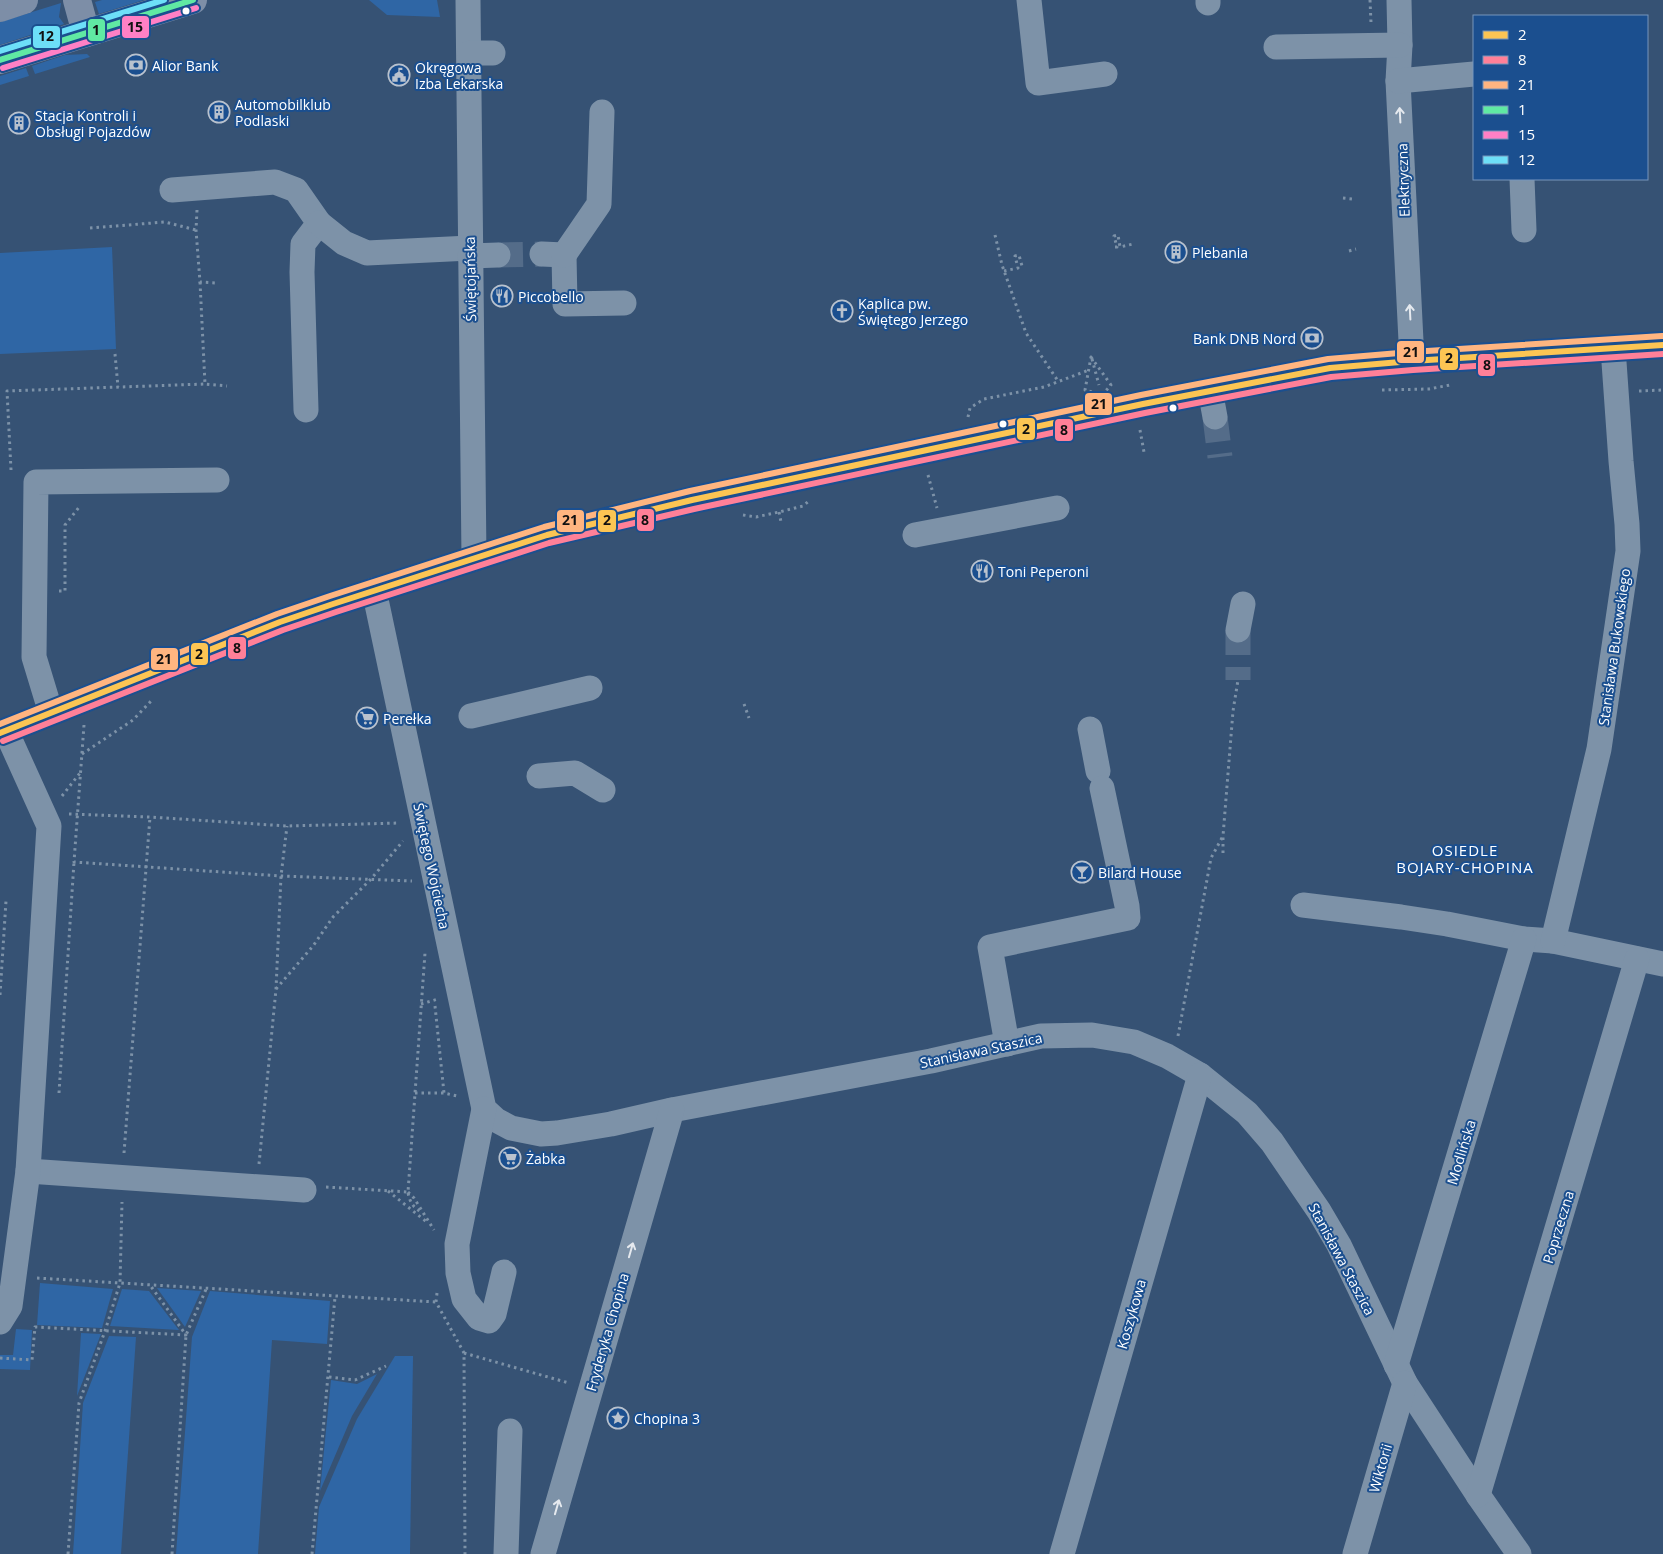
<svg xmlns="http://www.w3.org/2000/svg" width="1663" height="1554" font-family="'Open Sans',sans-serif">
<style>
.green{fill:#2f66a5}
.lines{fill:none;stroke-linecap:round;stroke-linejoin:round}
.minor-tunnel{stroke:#546c89;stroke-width:25;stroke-dasharray:25 12;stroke-linecap:butt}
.path{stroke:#7d92a8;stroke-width:3;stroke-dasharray:2.5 4;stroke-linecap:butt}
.minor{stroke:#7d92a8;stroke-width:25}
.major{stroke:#7d8ea7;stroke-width:28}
.bus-1-casing{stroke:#1b4f8f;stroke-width:10}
.bus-2-casing{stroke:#1b4f8f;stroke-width:10}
.bus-3-casing{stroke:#1b4f8f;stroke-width:10}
.bus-4-casing{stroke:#1b4f8f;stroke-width:10}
.bus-5-casing{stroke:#1b4f8f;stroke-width:10}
.bus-6-casing{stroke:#1b4f8f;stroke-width:10}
.bus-1{stroke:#fcc553;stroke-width:6}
.bus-2{stroke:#ff8098;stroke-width:6}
.bus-3{stroke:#ffb580;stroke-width:6}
.bus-4{stroke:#60e9a3;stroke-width:6}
.bus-5{stroke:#ff80c5;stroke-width:6}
.bus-6{stroke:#6ddff8;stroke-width:6}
.oneway{stroke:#e5e9ee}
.bus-dot{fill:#fff;stroke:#1b4f8f;stroke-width:2}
.labels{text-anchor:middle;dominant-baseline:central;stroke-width:4;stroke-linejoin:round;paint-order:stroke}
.poi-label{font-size:14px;fill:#fff;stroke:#1b4f8f;text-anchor:start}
.street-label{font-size:14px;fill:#fff;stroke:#1b4f8f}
.neighbourhood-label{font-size:15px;letter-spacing:1px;fill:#fff;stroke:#1b4f8f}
.line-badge{stroke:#1b4f8f;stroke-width:2}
.pale-badge-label{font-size:14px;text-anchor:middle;font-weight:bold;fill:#111}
</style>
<rect width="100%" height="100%" fill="#365274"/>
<g class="green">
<path d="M102 0H144L99 14 95 2Z"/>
<path d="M369 0H437L440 17 387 15Z"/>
<path d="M61 3 59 17 64 24 0 45V22Z"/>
<path d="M87 54 90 57 35 74 32 66 65 55Z"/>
<path d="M26 68 29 76 0 85V76Z"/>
<path d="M112 247 116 349 0 354V253Z"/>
<path d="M40 1283 113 1289 102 1328 37 1325Z"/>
<path d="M157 1288 201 1291 185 1327Z"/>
<path d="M122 1289 149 1291 179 1330 110 1326Z"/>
<path d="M210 1291 330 1301 327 1344 272 1340 258 1554H176L192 1337Z"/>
<path d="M16 1329 32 1330 30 1370 0 1369V1355H13Z"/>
<path d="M81 1333 101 1334 77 1396Z"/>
<path d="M109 1336 136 1337 121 1554H73L83 1403Z"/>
<path d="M395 1356H413L410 1554H315L319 1507 357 1419Z"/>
<path d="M377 1374 352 1416 320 1491 331 1380 357 1384Z"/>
</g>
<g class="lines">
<g class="minor-tunnel">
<path d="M498 255 542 254"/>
<path d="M1215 417 1220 457"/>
<path d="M1238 630V680"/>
</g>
<g class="path">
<path d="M1370 0 1371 23"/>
<path d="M1343 198 1352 199"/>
<path d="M197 210 196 230 200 282 216 283"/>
<path d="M90 228 165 222 196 230"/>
<path d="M995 235 1002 265 1026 333 1058 381"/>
<path d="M1115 247H1117L1114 236 1118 235 1120 247 1133 244"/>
<path d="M1349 251 1356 249"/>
<path d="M1004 271 1018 268 1015 256 1019 255 1022 266H1024"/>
<path d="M200 282 205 384 227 386"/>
<path d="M115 354 118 387"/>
<path d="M1091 357 1111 385 1102 395 1085 390Z"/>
<path d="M1092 359 1099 385"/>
<path d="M1382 390 1429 389 1450 385"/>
<path d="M1639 391 1663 390"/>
<path d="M968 417 970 408 984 399 1044 387 1089 370"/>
<path d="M1140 430 1144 452"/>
<path d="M11 470 7 391 205 384"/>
<path d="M928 475 937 508"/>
<path d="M779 512 781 522"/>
<path d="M743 515 756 517 779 512 803 506 810 500"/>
<path d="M59 591H65V525L80 506"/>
<path d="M744 704 749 718"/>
<path d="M84 725 74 862 281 876 412 881"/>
<path d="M82 754 133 720 152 700"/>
<path d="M62 796 80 773"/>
<path d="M69 814 150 817 287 826 400 823"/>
<path d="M1223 853V836L1233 711 1238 680"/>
<path d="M276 989 313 946 333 917 371 879 403 841"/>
<path d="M0 995 6 901"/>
<path d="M421 1004 438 999"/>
<path d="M435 1006 444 1093"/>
<path d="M1178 1036 1211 858 1223 836"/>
<path d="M59 1093 74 862"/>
<path d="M415 1093H444L457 1096"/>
<path d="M124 1153 150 817"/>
<path d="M259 1164 276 989 281 876 287 826"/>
<path d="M326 1187 408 1192 425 953"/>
<path d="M388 1191 428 1223"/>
<path d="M408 1192 414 1198 434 1230"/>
<path d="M408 1193C410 1202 413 1208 422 1212"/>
<path d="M37 1278 436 1302"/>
<path d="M437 1293 436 1302 464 1353 465 1554"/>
<path d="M464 1353 569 1383"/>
<path d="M0 1358 32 1360 35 1327 186 1335 150 1285"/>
<path d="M329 1377 355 1380 386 1366"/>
<path d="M68 1554 79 1403 105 1331 120 1283 122 1202"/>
<path d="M172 1554 186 1335 207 1287"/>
<path d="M312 1554 335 1297"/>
</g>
<g class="minor">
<path d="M468 0 474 559"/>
<path d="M1029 0 1038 83 1105 74"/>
<path d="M1208 0V3"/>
<path d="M1399 0 1400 45 1398 81 1412 361"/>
<path d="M1276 47 1400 45"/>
<path d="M470 53H493"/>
<path d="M1398 81 1474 74"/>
<path d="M1522 179 1524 230"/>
<path d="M172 190 275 182 296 190 319 223 303 244 302 272 306 410"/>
<path d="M319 223 344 243 367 253 470 248"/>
<path d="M542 254 564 255 565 304 624 303"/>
<path d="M564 255 599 204 602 112"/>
<path d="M470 256 498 255"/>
<path d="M1210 390 1215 417"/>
<path d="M915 535 1057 508"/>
<path d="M374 590 484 1109 496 1120 511 1128 541 1134 557 1133 611 1124 672 1110 931 1061 1041 1036 1092 1035 1134 1042 1167 1056 1200 1075 1247 1113 1272 1142 1319 1211 1339 1245 1405 1383 1478 1495 1519 1554"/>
<path d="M1238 630 1243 604"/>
<path d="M51 713 34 657 36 482 217 480"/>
<path d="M471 716 590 688"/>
<path d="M1090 729 1098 771"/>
<path d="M0 733 280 622 333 604 547 535 692 500 1143 404 1279 377 1330 368 1412 361 1663 345"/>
<path d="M539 776 575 773 603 790"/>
<path d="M1303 905 1401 917 1447 924 1524 939 1553 941 1663 964"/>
<path d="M1553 941 1599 749 1628 551 1627 524 1621 461 1613 348"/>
<path d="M1007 1044 990 947 1128 918 1127 906 1102 788"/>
<path d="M484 1109 457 1244 458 1273 464 1299 479 1318 489 1321 494 1314 504 1272"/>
<path d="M28 1171 304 1190"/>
<path d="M0 1322 10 1306 28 1171 49 826 6 731"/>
<path d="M1396 1365 1524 939"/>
<path d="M1478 1495 1637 959"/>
<path d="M506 1554 510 1431"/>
<path d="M543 1554 672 1110"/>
<path d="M1062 1554 1200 1075"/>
<path d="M1355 1554 1405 1383"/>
</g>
<g class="major">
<path d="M77 0 86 33"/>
<path d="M0 8 24 0"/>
<path d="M0 60 193 0"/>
</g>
<g class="bus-1-casing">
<path id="bus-1" d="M0 733 280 622 333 604 547 535 692 500 1143 404 1330 368 1412 361 1663 345"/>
</g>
<g class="bus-2-casing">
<path id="bus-2" d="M3 741 283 630 336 612 549 543 694 509 1145 413 1331 377 1413 370 1663 354"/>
</g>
<g class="bus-3-casing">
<path id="bus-3" d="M0 724 277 614 330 596 544 527 690 491 1141 395 1328 359 1411 352 1662 336"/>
</g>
<g class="bus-4-casing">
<path id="bus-4" d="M0 60 193 0"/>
</g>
<g class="bus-5-casing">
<path id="bus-5" d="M3 68 196 8"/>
</g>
<g class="bus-6-casing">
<path id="bus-6" d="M0 51 164 0"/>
</g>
<use href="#bus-1" class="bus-1"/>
<use href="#bus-2" class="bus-2"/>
<use href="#bus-3" class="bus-3"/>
<use href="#bus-4" class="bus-4"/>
<use href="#bus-5" class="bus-5"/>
<use href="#bus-6" class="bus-6"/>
</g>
<defs><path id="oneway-shaft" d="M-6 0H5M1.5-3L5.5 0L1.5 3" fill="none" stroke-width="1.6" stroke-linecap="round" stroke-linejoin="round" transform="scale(1.25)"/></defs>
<g class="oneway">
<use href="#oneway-shaft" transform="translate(1400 115) rotate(-93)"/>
<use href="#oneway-shaft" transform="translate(1410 312) rotate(-93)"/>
<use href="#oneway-shaft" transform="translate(631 1250) rotate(-74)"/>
<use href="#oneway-shaft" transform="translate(557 1507) rotate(-74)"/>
</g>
<defs>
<g id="bank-ring" transform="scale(1.125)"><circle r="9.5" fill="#1b4f8f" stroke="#b9c2ce" stroke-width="1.5"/><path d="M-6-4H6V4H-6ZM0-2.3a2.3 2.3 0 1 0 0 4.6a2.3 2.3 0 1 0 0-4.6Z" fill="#b9c2ce"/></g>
<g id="civic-ring" transform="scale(1.125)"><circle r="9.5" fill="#1b4f8f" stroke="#b9c2ce" stroke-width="1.5"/><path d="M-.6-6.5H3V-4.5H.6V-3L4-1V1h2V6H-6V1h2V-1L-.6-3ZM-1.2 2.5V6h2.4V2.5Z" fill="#b9c2ce"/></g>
<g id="building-ring" transform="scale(1.125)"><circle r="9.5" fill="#1b4f8f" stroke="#b9c2ce" stroke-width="1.5"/><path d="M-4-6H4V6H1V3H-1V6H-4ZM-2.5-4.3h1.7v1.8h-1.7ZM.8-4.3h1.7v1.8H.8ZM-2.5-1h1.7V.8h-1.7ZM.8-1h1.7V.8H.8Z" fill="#b9c2ce"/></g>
<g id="restaurant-ring" transform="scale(1.125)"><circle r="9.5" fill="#1b4f8f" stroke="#b9c2ce" stroke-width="1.5"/><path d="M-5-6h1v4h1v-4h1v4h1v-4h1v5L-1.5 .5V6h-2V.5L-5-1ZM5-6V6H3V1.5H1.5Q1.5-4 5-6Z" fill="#b9c2ce"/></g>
<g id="church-ring" transform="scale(1.125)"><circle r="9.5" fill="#1b4f8f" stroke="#b9c2ce" stroke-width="1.5"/><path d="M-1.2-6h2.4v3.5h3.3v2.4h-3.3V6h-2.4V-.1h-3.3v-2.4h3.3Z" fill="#b9c2ce"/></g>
<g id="supermarket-ring" transform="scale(1.125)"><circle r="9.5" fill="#1b4f8f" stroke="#b9c2ce" stroke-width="1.5"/><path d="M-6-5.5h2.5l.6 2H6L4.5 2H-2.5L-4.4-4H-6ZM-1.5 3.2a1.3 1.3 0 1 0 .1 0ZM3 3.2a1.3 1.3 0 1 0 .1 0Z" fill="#b9c2ce"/></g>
<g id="bar-ring" transform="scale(1.125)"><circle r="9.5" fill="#1b4f8f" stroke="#b9c2ce" stroke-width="1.5"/><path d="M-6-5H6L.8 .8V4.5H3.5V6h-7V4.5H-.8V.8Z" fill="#b9c2ce"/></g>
<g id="sight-ring" transform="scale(1.125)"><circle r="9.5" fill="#1b4f8f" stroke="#b9c2ce" stroke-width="1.5"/><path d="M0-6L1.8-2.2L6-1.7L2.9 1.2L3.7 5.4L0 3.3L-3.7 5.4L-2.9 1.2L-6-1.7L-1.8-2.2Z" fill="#b9c2ce"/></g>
</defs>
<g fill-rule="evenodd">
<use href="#bank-ring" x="136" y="65"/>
<use href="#civic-ring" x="399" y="75"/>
<use href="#building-ring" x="219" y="112"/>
<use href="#building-ring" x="19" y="123"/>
<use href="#building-ring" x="1176" y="252"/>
<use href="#restaurant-ring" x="502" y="296"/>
<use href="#church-ring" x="842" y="311"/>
<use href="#bank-ring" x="1312" y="338"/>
<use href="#restaurant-ring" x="982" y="571"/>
<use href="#supermarket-ring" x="367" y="718"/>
<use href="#bar-ring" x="1082" y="872"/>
<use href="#supermarket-ring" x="510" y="1158"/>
<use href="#sight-ring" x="618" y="1418"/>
</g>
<g class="bus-dot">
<circle cx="186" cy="11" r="4.5"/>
<circle cx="1173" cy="408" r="4.5"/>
<circle cx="1003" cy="424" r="4.5"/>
</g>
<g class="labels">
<g class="poi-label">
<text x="152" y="65">Alior Bank</text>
<text x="415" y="67">Okręgowa<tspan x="415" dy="16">Izba Lekarska</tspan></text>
<text x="235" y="104">Automobilklub<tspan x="235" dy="16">Podlaski</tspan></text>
<text x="35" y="115">Stacja Kontroli i<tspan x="35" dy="16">Obsługi Pojazdów</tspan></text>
<text x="1192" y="252">Plebania</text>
<text x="518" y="296">Piccobello</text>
<text x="858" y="303">Kaplica pw.<tspan x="858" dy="16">Świętego Jerzego</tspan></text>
<text x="1296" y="338" text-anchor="end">Bank DNB Nord</text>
<text x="998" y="571">Toni Peperoni</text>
<text x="383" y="718">Perełka</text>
<text x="1098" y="872">Bilard House</text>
<text x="526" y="1158">Żabka</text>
<text x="634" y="1418">Chopina 3</text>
</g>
<g class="street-label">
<text transform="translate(1403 180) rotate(-92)">Elektryczna</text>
<text transform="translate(470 279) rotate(-91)">Świętojańska</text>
<text transform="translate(1614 647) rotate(-82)">Stanisława Bukowskiego</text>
<text transform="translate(432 866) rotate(78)">Świętego Wojciecha</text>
<text transform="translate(981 1050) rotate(-12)">Stanisława Staszica</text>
<text transform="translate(1461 1152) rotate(-73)">Modlińska</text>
<text transform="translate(1558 1227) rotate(-73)">Poprzeczna</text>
<text transform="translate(1342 1259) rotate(62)">Stanisława Staszica</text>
<text transform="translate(1131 1314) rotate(-74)">Koszykowa</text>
<text transform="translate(607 1332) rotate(-74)">Fryderyka Chopina</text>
<text transform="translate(1380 1468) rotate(-74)">Wiktorii</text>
</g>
<g class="neighbourhood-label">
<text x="1465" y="850">OSIEDLE<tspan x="1465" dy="17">BOJARY-CHOPINA</tspan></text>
</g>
</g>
<g class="line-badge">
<rect x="121" y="15" width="29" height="24" rx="5" fill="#ff80c5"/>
<rect x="87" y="18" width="19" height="24" rx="5" fill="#60e9a3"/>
<rect x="32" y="25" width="29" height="24" rx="5" fill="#6ddff8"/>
<rect x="1396" y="340" width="29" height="24" rx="5" fill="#ffb580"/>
<rect x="1439" y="347" width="20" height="24" rx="5" fill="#fcc553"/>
<rect x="1477" y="353" width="19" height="24" rx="5" fill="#ff8098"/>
<rect x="1084" y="392" width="29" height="24" rx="5" fill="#ffb580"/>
<rect x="1016" y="417" width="20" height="24" rx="5" fill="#fcc553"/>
<rect x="1054" y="418" width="20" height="24" rx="5" fill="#ff8098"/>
<rect x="636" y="508" width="19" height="24" rx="5" fill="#ff8098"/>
<rect x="597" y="509" width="20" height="24" rx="5" fill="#fcc553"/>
<rect x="556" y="509" width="29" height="24" rx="5" fill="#ffb580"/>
<rect x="227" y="636" width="20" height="24" rx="5" fill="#ff8098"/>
<rect x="190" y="642" width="19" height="24" rx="5" fill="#fcc553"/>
<rect x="150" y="647" width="29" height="24" rx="5" fill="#ffb580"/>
</g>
<g class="pale-badge-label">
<text x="135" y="32">15</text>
<text x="96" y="35">1</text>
<text x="46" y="41">12</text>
<text x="1411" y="357">21</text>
<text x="1449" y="363">2</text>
<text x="1487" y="370">8</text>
<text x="1099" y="409">21</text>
<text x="1026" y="434">2</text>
<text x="1064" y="435">8</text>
<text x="645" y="525">8</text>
<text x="607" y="525">2</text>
<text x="570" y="525">21</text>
<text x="237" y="653">8</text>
<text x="199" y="659">2</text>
<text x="164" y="664">21</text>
</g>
<rect x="1473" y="15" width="175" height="165" fill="#1b4f8f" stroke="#7695bc"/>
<rect x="1483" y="31" width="25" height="8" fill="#fcc553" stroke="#7695bc"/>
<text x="1518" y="40" font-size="15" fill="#ffffff">2</text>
<rect x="1483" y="56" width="25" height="8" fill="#ff8098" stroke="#7695bc"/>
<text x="1518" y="65" font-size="15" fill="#ffffff">8</text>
<rect x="1483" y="81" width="25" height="8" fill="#ffb580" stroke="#7695bc"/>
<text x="1518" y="90" font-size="15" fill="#ffffff">21</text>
<rect x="1483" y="106" width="25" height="8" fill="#60e9a3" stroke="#7695bc"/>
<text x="1518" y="115" font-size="15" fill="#ffffff">1</text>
<rect x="1483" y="131" width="25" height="8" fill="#ff80c5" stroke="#7695bc"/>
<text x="1518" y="140" font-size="15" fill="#ffffff">15</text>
<rect x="1483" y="156" width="25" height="8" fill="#6ddff8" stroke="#7695bc"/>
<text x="1518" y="165" font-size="15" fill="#ffffff">12</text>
</svg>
